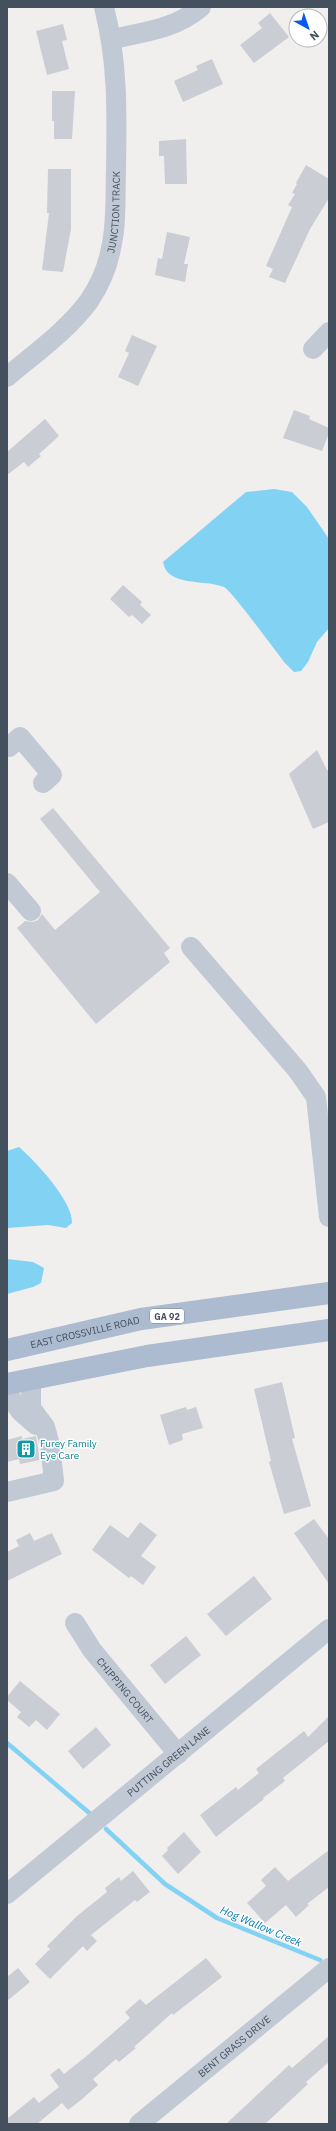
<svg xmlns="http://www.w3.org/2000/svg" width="336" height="2131" font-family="'IBM Plex Sans',sans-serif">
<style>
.water{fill:#82d2f4}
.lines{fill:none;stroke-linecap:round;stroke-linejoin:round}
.stream{stroke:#82d2f4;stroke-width:4.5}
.building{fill:#cacdd4}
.minor{stroke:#c1c9d5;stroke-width:20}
.major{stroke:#acbbd0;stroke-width:22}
.labels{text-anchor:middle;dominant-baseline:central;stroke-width:3;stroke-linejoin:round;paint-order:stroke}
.shield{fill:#fff;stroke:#7d848e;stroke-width:1}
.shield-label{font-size:9px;font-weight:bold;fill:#45505e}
.street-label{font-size:10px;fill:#45505e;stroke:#fff}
.culture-label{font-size:10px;fill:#0d838f;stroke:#fff;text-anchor:start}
.water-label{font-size:11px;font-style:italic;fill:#017aae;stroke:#fff}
</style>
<rect width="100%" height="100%" fill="#f1eeee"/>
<g class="water">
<path d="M274 489 292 492 307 507 329 539V628L317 642 308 662 301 671 294 672 286 664C277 653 231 590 224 587 204 579 167 587 163 562L246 492Z"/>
<path d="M19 1147C35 1161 73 1201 72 1223L66 1228 48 1225 7 1228V1151Z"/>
<path d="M7 1259 33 1262 44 1268 41 1283 33 1287 7 1294Z"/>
</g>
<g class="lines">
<g class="stream">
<path d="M7 1743 94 1817"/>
<path d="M106 1829 165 1884 217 1918 320 1960"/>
</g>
</g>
<g class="building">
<path d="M270 13 289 37 254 63 240 45 262 28 258 23Z"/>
<path d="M63 24 67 40 62 41 69 69 47 75 36 31Z"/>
<path d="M212 59 223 84 183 102 174 81 198 70 196 66Z"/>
<path d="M52 91H75L72 139H54V121H52Z"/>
<path d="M186 139 187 184H165L164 156H159V141Z"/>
<path d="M306 165 329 179V198L310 229 285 283 269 277 273 269 266 266 292 207 288 205 295 194 292 193 297 184 296 183Z"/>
<path d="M48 169H71V229L63 272 42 270 49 213H47Z"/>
<path d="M167 232 190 237 184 264H188L185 282 155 275 158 258 162 259Z"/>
<path d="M132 335 157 346 138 386 118 377 129 353 125 351Z"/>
<path d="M294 410 310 416 309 419 329 428V433L322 451 283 438Z"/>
<path d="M45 419 59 436 39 454 41 456 28 467 24 462 7 475V452Z"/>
<path d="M123 585 142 602 140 605 151 615 142 624 132 615 129 617 110 599Z"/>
<path d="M317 750 327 770 329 771V822L313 829 289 774Z"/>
<path d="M53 808 170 948 164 953 170 962 96 1024 17 928 25 921 33 922 38 920 42 914 55 930 100 892 40 819Z"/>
<path d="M282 1382 295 1438 292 1439 311 1506 284 1514 269 1462 271 1461 254 1389Z"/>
<path d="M186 1407 187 1410 196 1407 203 1428 182 1434 183 1440 169 1445 160 1415Z"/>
<path d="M22 1436V1439L36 1436 40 1460 20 1464 19 1459 7 1462V1440Z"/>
<path d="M314 1519 329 1539V1584L294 1533Z"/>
<path d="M140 1522 157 1535 141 1556 156 1567 143 1585 131 1576 129 1578 92 1550 110 1525 128 1538Z"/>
<path d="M30 1533 34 1541 52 1533 62 1554 7 1581V1552L19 1546 16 1540Z"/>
<path d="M254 1576 272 1599 226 1636 207 1614Z"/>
<path d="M186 1636 201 1655 165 1684 150 1665Z"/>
<path d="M20 1681 60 1714 47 1730 36 1720 29 1727 17 1717 21 1712 7 1700V1697Z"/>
<path d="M329 1716V1741L283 1778 285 1781 263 1798 264 1799 216 1837 200 1815 236 1787 238 1790 259 1773 256 1769 304 1731 308 1737Z"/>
<path d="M96 1727 111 1745 83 1769 68 1751Z"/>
<path d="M184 1832 201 1852 178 1874 162 1856 168 1850 167 1848Z"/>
<path d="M329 1850V1887L307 1904 309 1905 296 1917 286 1905 265 1923 247 1903 266 1886 261 1880 275 1867 288 1881Z"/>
<path d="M133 1871 150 1892 137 1902 135 1900 91 1935 97 1941 87 1951 83 1946 50 1979 35 1964 50 1949 47 1946 77 1916 107 1892 105 1888 119 1877 121 1881Z"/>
<path d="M206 1958 222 1977 173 2015 172 2013 134 2047 136 2048 119 2062 116 2059 93 2079 98 2085 81 2100 68 2110 62 2103 37 2124H7V2119L34 2097 39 2103 59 2087 50 2075 59 2068 64 2074 89 2054 130 2018 125 2012 140 1999 146 2005Z"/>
<path d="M18 1968 30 1982 7 2001V1977Z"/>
<path d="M329 2036V2062L306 2082 308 2084 265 2124H226L289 2065 292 2068Z"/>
</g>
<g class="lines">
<g class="minor">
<path d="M112 39C145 32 175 29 201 7"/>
<path d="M313 349 329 332"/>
<path id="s1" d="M7 377C35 353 67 331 89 301 99 286 108 266 111 248 117 223 115 196 116 170 117 113 118 62 104 7"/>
<path d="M9 747 20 737 52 775 43 783"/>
<path d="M7 883 31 911"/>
<path d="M191 947 298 1071 316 1097 329 1217"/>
<path d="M7 1393 21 1412 36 1425"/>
<path d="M7 1492 54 1481 50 1445 45 1427 31 1408V1379"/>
<path id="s2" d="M75 1623 92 1650 178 1754"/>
<path id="s3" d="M7 1894 329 1629"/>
<path id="s4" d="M139 2124 329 1968"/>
</g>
<g class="major">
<path id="s5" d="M7 1350 141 1319 329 1293"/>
<path d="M7 1384 147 1356 329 1330"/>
</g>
</g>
<defs>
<g id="building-square" transform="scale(1)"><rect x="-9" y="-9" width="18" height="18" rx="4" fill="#0f9aa8" stroke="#fff"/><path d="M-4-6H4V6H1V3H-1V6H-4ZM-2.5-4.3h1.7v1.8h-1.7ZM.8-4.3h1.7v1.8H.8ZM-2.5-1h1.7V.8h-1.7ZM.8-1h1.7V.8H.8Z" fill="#fff"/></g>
</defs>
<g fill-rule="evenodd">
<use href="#building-square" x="26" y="1449"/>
</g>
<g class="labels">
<rect class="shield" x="150" y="1309" width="34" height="14" rx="3"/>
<g class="shield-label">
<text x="167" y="1316">GA 92</text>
</g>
<g class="street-label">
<text stroke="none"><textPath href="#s1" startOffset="206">JUNCTION TRACK</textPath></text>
<text stroke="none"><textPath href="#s5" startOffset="80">EAST CROSSVILLE ROAD</textPath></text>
<text stroke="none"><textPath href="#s2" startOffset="84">CHIPPING COURT</textPath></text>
<text stroke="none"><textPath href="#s3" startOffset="209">PUTTING GREEN LANE</textPath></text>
<text stroke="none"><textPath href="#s4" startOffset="123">BENT GRASS DRIVE</textPath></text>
</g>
<g class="culture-label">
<text x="40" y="1443">Furey Family<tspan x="40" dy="12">Eye Care</tspan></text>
</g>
<g class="water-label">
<text transform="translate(261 1926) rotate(23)">Hog Wallow Creek</text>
</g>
</g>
<rect width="336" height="2131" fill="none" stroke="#45505e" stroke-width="16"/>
<g transform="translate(308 28) rotate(140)"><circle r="19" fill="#ffffff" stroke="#b5b9bf"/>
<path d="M0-3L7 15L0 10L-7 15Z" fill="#095af1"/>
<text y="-6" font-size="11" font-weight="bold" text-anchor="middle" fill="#45505e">N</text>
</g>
</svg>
